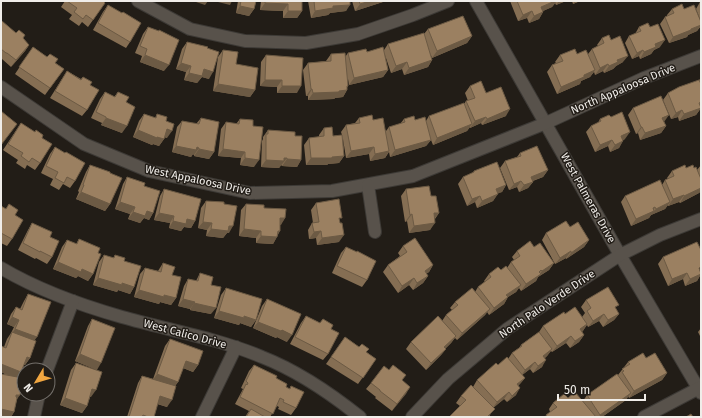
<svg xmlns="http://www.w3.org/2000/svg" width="702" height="418" font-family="'Fira Sans',sans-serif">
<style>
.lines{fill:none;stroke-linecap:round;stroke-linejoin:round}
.minor-casing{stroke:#3d3a36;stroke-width:14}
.minor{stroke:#58524b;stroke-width:12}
.wall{fill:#856e53}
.shaded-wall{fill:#6c5a44}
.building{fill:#9b8061;stroke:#6c5a44}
.labels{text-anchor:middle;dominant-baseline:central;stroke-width:3;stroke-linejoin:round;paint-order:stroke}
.street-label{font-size:11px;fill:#f0ede9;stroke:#221d17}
</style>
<rect width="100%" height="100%" fill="#221d17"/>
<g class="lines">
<g class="minor-casing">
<g id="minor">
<path d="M138 1 190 29 245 41 306 43 358 34 413 15 448 1"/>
<path d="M476 1 620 255 701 393"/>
<path d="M1 87 84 144 149 171 250 193 332 191 413 176 546 123 644 78 701 56"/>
<path d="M368 185 375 232"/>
<path d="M1 268C38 290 80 305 122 317 168 330 217 338 262 357 298 371 330 393 360 417"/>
<path d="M47 370 73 301"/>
<path d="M34 417 39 394"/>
<path d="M202 417 236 347"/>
<path d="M412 417 448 379 507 329 620 255 660 235 701 219"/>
<path d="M644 417 701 387"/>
</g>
</g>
<use href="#minor" class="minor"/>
</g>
<g class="wall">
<path d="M65 1H103L105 3 88 27 82 22 79 26 69 19 72 15 61 7Z"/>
<path d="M238 1H256L254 9 249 16 236 13Z"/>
<path d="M261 1H302V11L297 18H283V11L260 10Z"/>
<path d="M308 1H350L346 11 330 13 328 15 311 18Z"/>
<path d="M352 1H386L355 11Z"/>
<path d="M510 1H566L556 5 555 3 552 7 543 11V12L539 19 529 23 527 18 518 21Z"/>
<path d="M572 1H580L573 4Z"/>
<path d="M700 2H701V22L696 9Z"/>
<path d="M108 5 130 42 126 48 93 30 103 12Z"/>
<path d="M672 9H684L701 22V26L697 31 688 35 687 37 669 43 660 24 665 17 667 16V15Z"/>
<path d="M1 22 29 45 25 51 11 67 2 59 1 60Z"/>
<path d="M148 27 164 71 140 62 142 56 135 53 143 34Z"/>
<path d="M639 27 660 47 654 50 651 54 640 59 639 56 632 59 625 43 629 36 635 34Z"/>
<path d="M428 29 472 36 467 43 432 58 430 53 432 60 428 67 404 75 402 69 391 73 385 55 388 70 383 77 349 85 348 79V86L347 87V90L343 97 335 98 334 99 308 100V96H306L303 70 308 63 326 61 331 54 345 57 348 53 384 50 388 44 424 34Z"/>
<path d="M602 38 611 40 623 62 616 66 613 69 604 73 603 71 595 75 594 72 590 77 581 81 580 84 557 94 547 72 552 65 556 63 555 62 560 55 588 54 592 49 598 46 597 45Z"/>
<path d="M187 42 207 48 209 79 202 77 197 83 184 80 186 72 176 69 182 49Z"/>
<path d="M33 47 64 69 45 95 15 74Z"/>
<path d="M223 50 236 64 255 90 250 97 213 91 218 57Z"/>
<path d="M266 55 297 93H277V87L260 86 261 62Z"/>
<path d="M67 71 81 79 83 77 90 85 87 110 82 116 50 98Z"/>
<path d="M701 78V108L696 115 679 121 678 117 671 119 663 100 668 93 699 80Z"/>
<path d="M470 86 486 93 506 116 482 125 481 123 470 128V127L467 131 433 145 431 140 426 146 390 157 389 152 385 158 370 161 369 154 346 158 343 139 344 156 339 163 328 164 327 165H306L304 145 309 138 319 137V135L324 128 333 136 342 135 341 132 346 125 355 123 359 118 373 120 386 131 389 127 400 124 404 119 426 121 429 116 464 104 466 101H468L465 93Z"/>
<path d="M105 92 114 97 118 92 126 102 122 133 101 125 102 123 91 118 100 99Z"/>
<path d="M633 108 664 122 666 126 661 133 640 140 638 133 636 134 628 115Z"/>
<path d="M144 114 155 118 157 114 166 121 167 138 164 137V139L159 146 153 144 152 145 133 137 139 121Z"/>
<path d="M611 117 625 139 623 140 619 148 610 152 608 146 595 152 586 132 591 126 598 123 600 119Z"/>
<path d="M201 118 214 152 209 159 194 156V155L193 154 191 157 172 152 177 127 182 121 196 124Z"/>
<path d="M240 119 253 126 254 167 240 165 241 158 218 156 221 129 226 122 236 124Z"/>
<path d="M21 123 42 138 40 163 35 170 27 165 25 169 16 163 18 160 3 150Z"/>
<path d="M268 130 301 160 297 167 282 166 281 165 279 168 261 167 262 141 263 139V137Z"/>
<path d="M55 147 75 181 70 188 63 184 59 190 50 185 53 179 41 173 50 154Z"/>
<path d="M520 153 548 170 543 177 533 181V182L528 188 519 192 517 187 509 190 500 168 505 161 517 157Z"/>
<path d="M90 165 110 204 105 211 76 199 79 192 78 191 86 172Z"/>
<path d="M701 165V191L699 193 680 203 679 202 668 206V205L665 209 651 215 649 218 631 226 621 202 625 196 662 185 665 180 668 179 667 178 672 171 686 168H694L697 170Z"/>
<path d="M474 171 506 185 502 192 498 193 493 201 477 208 475 202 467 206 458 184 463 177 473 173Z"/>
<path d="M127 177 144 186 153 213 149 220 144 218 140 223 128 219 130 214 115 209 123 184Z"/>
<path d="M164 189 195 221 191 228 184 227 181 231 169 228 170 223 154 220 160 196Z"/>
<path d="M406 189 431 196 439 213 435 219 430 230 409 233 407 221 405 222 401 196Z"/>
<path d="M206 201 224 204 229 233H227L223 238 206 236 207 230 198 228 201 208Z"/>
<path d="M316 203 340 221 339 242 317 245 316 238 309 239 308 230 312 223H313L311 210Z"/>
<path d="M9 204 12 239 7 246 1 243V206L6 209Z"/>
<path d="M246 204 264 208 285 218 280 225V231L273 244 256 243V238L239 236 241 210Z"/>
<path d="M32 223 50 237 52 257 47 264 36 258 35 259 18 250 28 230Z"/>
<path d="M570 227 589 240 584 247 566 259V258L555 264 542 240 546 233Z"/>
<path d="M79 239 98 253 93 274 88 281 78 276 76 278 53 269 62 247 67 240 76 244Z"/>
<path d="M403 246 433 265 429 272 426 274 428 276 423 283 413 290 409 285 398 293 383 272 388 265 400 256 398 253Z"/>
<path d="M346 247 367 280 362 287 332 273 341 253Z"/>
<path d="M534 247 554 263 549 270 538 277 536 281 521 291 519 288 516 292 508 297 504 304 489 315 487 312 485 315 457 340 455 338 451 343 446 348V349L441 355 426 370 406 349 411 342 442 321 446 315 452 310 450 308 455 302 475 292 478 287 485 282 484 281 489 274 507 268 511 262 514 260 512 257 517 251Z"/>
<path d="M104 255 113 258 115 255 124 261 134 287 130 294 118 290 117 292 93 285 99 262Z"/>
<path d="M663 257 701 272V274L697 281 685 286 683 279 668 286 658 264Z"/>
<path d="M163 263 172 275 176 298 171 305 160 302 159 304 134 297 140 274 145 268 158 271Z"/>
<path d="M200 273 211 285V314L190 310V309L178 306 184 286 188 279 196 281Z"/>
<path d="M226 288 256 320 251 327 240 323 239 325 214 318 221 295Z"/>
<path d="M28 294 34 340 30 358 25 365H24L21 372 18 377 17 399 14 412 11 417H1V374H5L1 372 4 347 7 339 11 333 14 327 7 324 11 314 16 307 20 309 24 301Z"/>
<path d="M267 299 287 342 277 337 276 338 253 328 262 306Z"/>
<path d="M586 300 616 309 619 314 614 320 603 327 599 321 588 327 587 325 582 332 584 335 579 342 570 348 566 343 552 352 551 351 547 356 545 358 542 367 533 373 530 369 522 375 525 378 518 386 516 395 507 402 504 399 494 407 489 417H490H449L460 406 456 403 461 396 473 387 477 380 498 365 508 359 512 353 519 348 521 345 539 332 543 326 565 314 582 317 585 313 581 307Z"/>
<path d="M306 316 320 323 323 319 331 329 328 354 323 360 290 344 301 323Z"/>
<path d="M92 319 97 370 75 361 88 326Z"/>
<path d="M701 328V338L698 332Z"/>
<path d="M345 337 376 359 358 384 326 364Z"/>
<path d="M170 339 198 365 193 372 183 368 178 382 175 386 167 407 157 404 154 417H127L138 383 142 376 153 379 165 346Z"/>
<path d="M646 358 667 373 662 380 629 398 628 396 626 400 602 417H545L550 412 549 409 553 403 568 398 583 401 587 395 618 375 628 362Z"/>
<path d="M76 363 91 397H90L87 406 82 413 60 405 71 370Z"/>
<path d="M254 365 276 378 286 387 289 389 291 386 296 408 291 415 278 409 279 407 277 406 270 417H245L249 411 235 404 243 389 241 388 249 371Z"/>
<path d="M402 381 410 387 392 411 375 398 376 397 366 389 371 383Z"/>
</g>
<g class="shaded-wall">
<path d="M193 1H208L205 5Z"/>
<path d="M214 1H232L230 5Z"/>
<path d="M370 1H386L355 11 360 4Z"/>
<path d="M555 1H557L552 7 536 14 541 7Z"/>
<path d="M559 1H566L556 5Z"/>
<path d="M575 1H580L573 4Z"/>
<path d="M265 3 288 4 283 11 260 10Z"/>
<path d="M350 5 346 11 330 13 328 15 311 18 315 11 333 6Z"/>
<path d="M240 6 254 9 249 16 236 13Z"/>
<path d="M288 11H302L297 18H283Z"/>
<path d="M532 11 527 18 518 21 523 15Z"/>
<path d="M543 12 539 19 529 23 534 16Z"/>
<path d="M701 25 697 31 688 35 687 37 669 43 673 37Z"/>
<path d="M472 36 467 43 432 58 437 51Z"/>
<path d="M665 40 660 47 654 50 651 54 640 59 644 52 655 44Z"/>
<path d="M29 45 25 51 11 67 16 60Z"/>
<path d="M643 50 639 56 632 59 637 53Z"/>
<path d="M145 55 169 65 164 71 140 62Z"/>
<path d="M628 56 623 62 616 66 613 69 604 73 609 66 617 60Z"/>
<path d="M432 60 428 67 404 75 409 68Z"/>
<path d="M407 62 402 69 391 73 396 66Z"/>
<path d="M181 63 191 66 186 72 176 69Z"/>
<path d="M608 64 603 71 595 75 600 68Z"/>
<path d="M204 69 213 72 209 79 202 77 197 83 184 80 189 73Z"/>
<path d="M388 70 383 77 349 85 354 78Z"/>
<path d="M595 70 590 77 581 81 580 84 557 94 561 87 584 75Z"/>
<path d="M265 80H282L277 87 260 86Z"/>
<path d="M218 84 255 90 250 97 213 91Z"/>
<path d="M282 86H301L297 93H277Z"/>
<path d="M347 86H348L345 90H347L343 97 335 98 334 99 308 100 313 93 339 91Z"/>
<path d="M311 89H312L308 96H306Z"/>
<path d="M701 108 696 115 679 121 684 114Z"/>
<path d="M510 109 506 116 482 125 487 119Z"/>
<path d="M682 110 678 117 671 119 676 113Z"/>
<path d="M669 115 664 122 662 118Z"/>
<path d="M486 117 481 123 470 128 475 121Z"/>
<path d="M106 118 127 126 122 133 101 125Z"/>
<path d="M472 124 467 131 433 145 437 138Z"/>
<path d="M666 126 661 133 640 140 645 133Z"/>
<path d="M641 127H642L638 133 636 134Z"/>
<path d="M167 129 172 131 167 138 162 136Z"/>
<path d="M138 130 157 137 164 139 159 146 153 144 152 145 133 137Z"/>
<path d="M630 132 625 139 616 143 621 136Z"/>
<path d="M431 140 426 146 390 157 395 150Z"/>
<path d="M612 140 608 146 595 152 600 145Z"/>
<path d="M623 141 619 148 610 152 615 145Z"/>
<path d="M176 146 197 147 199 148 194 155 193 154 191 157 172 152Z"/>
<path d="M374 147 369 154 346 158 351 151Z"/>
<path d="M199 149 214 152 209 159 194 156Z"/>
<path d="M223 149 245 152 241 158 218 156Z"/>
<path d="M389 151 385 158 370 161 375 154Z"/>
<path d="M344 156 339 163 328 164 327 165H306L311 158Z"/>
<path d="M245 158 259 160 254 167 240 165Z"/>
<path d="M284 158H287L279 168 261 167 266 160Z"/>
<path d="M287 159 301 160 297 167 282 166Z"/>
<path d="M548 170 543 177 526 183 531 177Z"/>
<path d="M521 181 517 187 509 190 514 184Z"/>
<path d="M533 182 528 188 519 192 524 185Z"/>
<path d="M506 185 502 192 491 196 496 189Z"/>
<path d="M701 188V191L699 193 680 203 684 196Z"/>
<path d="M81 192 110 204 105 211 76 199Z"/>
<path d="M498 194 493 201 477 208 482 201Z"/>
<path d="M684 195 679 202 668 206 673 199Z"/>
<path d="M480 196 475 202 467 206 472 199Z"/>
<path d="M120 202 135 207 130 214 115 209Z"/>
<path d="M670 202 665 209 651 215 649 218 631 226 636 219 653 208 655 207 652 212 654 211 656 209Z"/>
<path d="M147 211 153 213 149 220 144 218 140 223 128 219 133 212Z"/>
<path d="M159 213 174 216 170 223 154 220Z"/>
<path d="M434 213H439L434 219Z"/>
<path d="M412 214 407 221 405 222 410 215Z"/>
<path d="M280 218H285L281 225 276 224Z"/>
<path d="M187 219 195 221 191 228 184 227 181 231 169 228 173 221Z"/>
<path d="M203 222 212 223 207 230 198 228Z"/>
<path d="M435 223 430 230 409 233 414 226Z"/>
<path d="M229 226H233L229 233H227L223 238 206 236 211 229Z"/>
<path d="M244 229 261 231 256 238 239 236Z"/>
<path d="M278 231H280L275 237H277L273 244 256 243 261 236Z"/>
<path d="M321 231 316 238 309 239 314 232Z"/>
<path d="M344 235 339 242 317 245 322 238Z"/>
<path d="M589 240 584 247 566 259 571 253Z"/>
<path d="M571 251 566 258 555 264 560 258Z"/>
<path d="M58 262 82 269 93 274 88 281 78 276 76 278 53 269Z"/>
<path d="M554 263 549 270 538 277 536 281 521 291 526 284 539 272 541 270 537 277 539 275 542 271Z"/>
<path d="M433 265 429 272 420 278 425 271Z"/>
<path d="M687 273 683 279 668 286 672 279Z"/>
<path d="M701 274 697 281 685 286 690 279Z"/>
<path d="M428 276 423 283 413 290 417 283Z"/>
<path d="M98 278 122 283 134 287 130 294 118 290 117 292 93 285Z"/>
<path d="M414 278 409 285 398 293 402 286Z"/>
<path d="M521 285 516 292 508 297 504 304 489 315 494 308 506 295Z"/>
<path d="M139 290 164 295 176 298 171 305 160 302 159 304 134 297Z"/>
<path d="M183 299 195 302 190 309 178 306Z"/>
<path d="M194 303 216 308 211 314 190 310Z"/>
<path d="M490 309 485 315 457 340 462 333Z"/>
<path d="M219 311 244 316 256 320 251 327 240 323 239 325 214 318Z"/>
<path d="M604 314 599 321 588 327 593 321Z"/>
<path d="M619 314 614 320 603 327 608 320Z"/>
<path d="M12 317 19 320 14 327 7 324Z"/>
<path d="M258 322 282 330 292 335 287 342 277 337 276 338 253 328Z"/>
<path d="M587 324 583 331 576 336 580 329Z"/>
<path d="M15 329 37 337 32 344 10 336Z"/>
<path d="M584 335 579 342 570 348 575 341Z"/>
<path d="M456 336 451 343 439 354 444 347Z"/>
<path d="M571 336 566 343 552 352 557 346Z"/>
<path d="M446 349 441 355 426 370 431 363Z"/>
<path d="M552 349 547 356 538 363 543 356Z"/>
<path d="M80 354 101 363 97 370 75 361Z"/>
<path d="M27 357 30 358 25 365 22 364Z"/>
<path d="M546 360 542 367 533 373 538 366Z"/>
<path d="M186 361 198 365 193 372 181 367Z"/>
<path d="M535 362 530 369 521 376 525 370Z"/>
<path d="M1 364 21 372 17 379 1 372Z"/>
<path d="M667 373 662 380 629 398 634 391Z"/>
<path d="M157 374 178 382 173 389 152 381Z"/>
<path d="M525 378 520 384 512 391 517 384Z"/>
<path d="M410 387 406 394 392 411 397 404Z"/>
<path d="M520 388 516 395 507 402 512 396Z"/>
<path d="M92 389 96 390 91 397 87 396Z"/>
<path d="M509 392 504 399 492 409 497 402Z"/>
<path d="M631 393 626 400 602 417H599L600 415Z"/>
<path d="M16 395H20L15 402Z"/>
<path d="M160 396 172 400 167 407 155 403Z"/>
<path d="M65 398 87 406 82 413 60 405Z"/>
<path d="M1 409 14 412 11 417H1Z"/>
</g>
<g class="building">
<path d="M67 1H103L105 3 93 20 86 15 83 19 74 12 77 8Z"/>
<path d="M241 1H256L254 9 240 6Z"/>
<path d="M265 1H302V11H288V4L265 3Z"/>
<path d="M314 1H350V5L333 6V8L315 11Z"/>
<path d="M359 1H370L360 4Z"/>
<path d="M517 1H555L541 7 543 12 534 16 532 11 523 15Z"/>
<path d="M682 4 684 9 694 5 701 22V25L691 29V30L673 37 665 17 674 13 672 9Z"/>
<path d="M108 5 122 13 123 12 141 23 130 42 98 23Z"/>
<path d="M463 16 472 36 437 51 428 29Z"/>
<path d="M2 21 16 33 19 30 25 35 23 38 29 45 16 60 7 53H6L1 49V22Z"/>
<path d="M648 23 650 27 658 24 665 40 655 44 656 47 644 52 643 50 637 53 629 36 641 31 639 27Z"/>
<path d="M148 27 159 31V30L179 40 169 65 145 55 147 49 140 46Z"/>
<path d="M424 33 432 60 409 68 407 62 396 66 388 44Z"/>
<path d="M609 35 611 40 620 36 628 56 617 60 618 62 609 66 608 64 600 68 592 49 604 43 602 38Z"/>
<path d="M187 42 208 47 207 48 219 52 213 72 204 69 202 76 189 73 191 66 181 63Z"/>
<path d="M33 47 47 57 50 54 58 59 55 63 64 69 50 88 19 67Z"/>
<path d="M383 47 388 70 354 78 348 53 366 49 367 52Z"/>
<path d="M575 49 577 54 586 50 595 70 584 75V77L561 87 552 65 563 61 560 55Z"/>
<path d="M223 50 238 52 236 64 258 68 255 90 218 84Z"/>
<path d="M345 53 348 86H347V90L339 91V92L313 93 312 89H311L308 63 331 61V54Z"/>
<path d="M266 55 303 58 301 86H282V80H265Z"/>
<path d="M67 71 81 80 83 77 92 82 90 85 99 90 87 110 55 91Z"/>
<path d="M699 80 701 84V102L699 103 701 108 684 114 682 110 676 113 668 93 679 87Z"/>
<path d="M481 81 486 93 501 87 510 109 487 119 486 117 475 121 466 101 475 98 470 86Z"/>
<path d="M105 92 115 97 118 92 129 97 126 102 135 107 127 126 106 118V117L96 112Z"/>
<path d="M661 96 669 115 662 118 666 126 645 133 642 127H641L633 108Z"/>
<path d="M464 103 472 124 437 138 429 116Z"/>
<path d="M1 111 17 124 1 145Z"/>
<path d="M622 112 630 132 621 136 623 141 615 145 612 140 600 145 591 126 601 121 600 119 609 115 611 117Z"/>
<path d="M144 114 156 118 157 114 167 117 166 121 174 124 172 131 167 129 164 139 157 137V138L138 130Z"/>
<path d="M372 115 373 120 383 118 389 151 375 154 374 147 351 151 346 125 360 123 359 118Z"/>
<path d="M414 116 415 120 425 117 431 140 395 150 389 127 405 122 404 119Z"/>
<path d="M201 118 219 122 214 152 199 149V148L197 147 196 150 176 146 182 121 199 124Z"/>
<path d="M240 119 253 120V126L263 127 259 160 245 158V152L223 149 226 122 239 124Z"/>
<path d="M21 123 35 132 36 130 43 135 42 138 52 144 40 163 32 158 29 162 21 156 23 153 8 144Z"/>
<path d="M332 127 333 136 342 135 344 156 332 157V158H311L309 138 324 136V128Z"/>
<path d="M268 130 295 132V136H302L301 160 287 159V158H284V161L266 160V134H268Z"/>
<path d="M537 146 548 170 531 177 533 182 524 185 521 181 514 184 505 161 521 156 520 153Z"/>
<path d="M55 147 65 153 66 152 85 163 75 181 67 177 64 183 55 178 58 172 46 166Z"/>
<path d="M497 162 506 185 496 189 498 194 482 201 480 196 472 199 463 177 474 172V171Z"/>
<path d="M90 165 110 172V173L122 178 110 204 81 192 84 185H83Z"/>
<path d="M685 165 686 168 693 165 694 168 696 167 701 179V188L684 196V195L673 199 665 180 674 176 672 171Z"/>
<path d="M127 177 145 183 144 186 160 191 153 213 147 211 145 216 133 212 135 207 120 202Z"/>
<path d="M660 180 670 202 656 209 655 207 653 208 654 211 636 219 625 196Z"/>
<path d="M429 186 431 196H436L439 213H434L435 223 414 226 412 214 410 215 406 189Z"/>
<path d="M164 189 201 199 195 221 187 219 186 224 173 221 174 216 159 213Z"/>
<path d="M339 199 342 218H339L340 223H342L344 235 322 238 321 231 314 232 312 223 319 222 316 203Z"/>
<path d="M206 201 224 202V204L237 206 233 226H229L228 231 211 229 212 223 203 222Z"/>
<path d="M9 204 18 210 15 215 23 220 12 239 1 233V206L6 209Z"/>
<path d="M246 204 264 205V208L286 209 285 218H280V231H278L277 237 261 236V231L244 229Z"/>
<path d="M566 221 570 227 578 222 589 240 571 253V251L560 258 546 233Z"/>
<path d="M32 223 52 232 50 237 59 241 52 257 40 251V252L23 243Z"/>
<path d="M415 238 433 265 425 271 428 276 417 283 414 278 402 286 388 265 407 252 403 246Z"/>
<path d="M79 239 100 248 98 253 101 254 93 274 82 269 81 272 58 262 67 240 77 244Z"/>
<path d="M530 241 534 247 540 243 554 263 542 271 541 270 539 272 541 274 526 284 511 262 520 256 517 251Z"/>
<path d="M697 242 701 250V267L699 268 701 274 690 279 687 273 672 279 663 257Z"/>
<path d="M346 247 357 252V251L376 261 367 280 337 266Z"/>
<path d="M104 255 114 258 115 255 125 258 124 261 141 266 134 287 122 283V285L98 278Z"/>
<path d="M163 263 175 267 172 275 181 277 176 298 164 295V297L139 290 145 268 161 272Z"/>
<path d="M506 266 521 285 506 295 508 297 494 308 478 287 491 277 489 274 498 267 501 270Z"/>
<path d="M200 273 213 277 211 285 221 287 216 308 194 303 195 302 183 299 188 279 198 281Z"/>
<path d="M608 287 619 305 615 307 619 314 608 320 604 314 593 321 587 311 591 308 586 300Z"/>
<path d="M226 288 262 299 256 320 244 316V318L219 311Z"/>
<path d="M472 288 490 309 462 333 446 315 458 305 455 302Z"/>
<path d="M28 294 51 302 37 337 15 329 19 320 12 317 16 307 22 310Z"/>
<path d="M267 299 301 314 292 335 282 330 281 331 258 322Z"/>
<path d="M575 307 587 324 580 329 584 335 575 341 571 336 557 346 543 326 564 312 565 314Z"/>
<path d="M306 316 320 323 323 319 333 325 331 329 339 333 328 354 295 337Z"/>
<path d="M438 316 456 336 444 347 446 349 431 363 411 342Z"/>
<path d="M92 319 115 328 101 363 80 354Z"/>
<path d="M12 332 36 341 30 358 27 357 21 372 1 364V346L6 348Z"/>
<path d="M539 332 552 349 543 356 546 360 538 366 535 362 525 370 512 353 522 346 521 345Z"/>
<path d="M345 337 359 347 362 344 369 349 366 352 376 359 363 378 331 357Z"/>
<path d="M170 339 203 351 198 365 186 361 178 382 157 374Z"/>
<path d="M643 353 646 358 655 353 667 373 634 391 622 372 624 371 622 369 630 364 628 362Z"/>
<path d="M507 357 525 378 517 384 520 388 512 396 509 392 497 402 477 380 496 363 498 365Z"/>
<path d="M76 363 102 372 96 390 92 389 87 406 65 398Z"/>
<path d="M254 365 277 376 276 378 287 384 286 387 290 389 291 386 304 392 296 408 283 402 284 400 280 398 273 414 240 397 246 384 247 385 248 383 246 381Z"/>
<path d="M393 365 406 375 402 380 410 387 397 404 380 391V390L371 383 384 366 389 370Z"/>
<path d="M1 374 23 378 20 395H16V397L17 398 14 412 1 409Z"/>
<path d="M617 374 631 393 600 415 587 395Z"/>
<path d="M142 376 176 386 172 400 160 396 154 417H148L143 415 142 417H129Z"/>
<path d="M471 385 495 409 488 416 490 417H450V416L466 400 461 396Z"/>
<path d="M575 392 596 417H547L546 415 557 407 553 403 564 394 568 398Z"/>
<path d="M251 409 265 417H246Z"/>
<path d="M691 414 693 417H686Z"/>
</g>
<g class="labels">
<g class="street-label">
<text transform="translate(623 89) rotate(-23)">North Appaloosa Drive</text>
<text transform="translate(198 180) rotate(12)">West Appaloosa Drive</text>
<text transform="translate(588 198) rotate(61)">West Palmeras Drive</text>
<text transform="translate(547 304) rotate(-34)">North Palo Verde Drive</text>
<text transform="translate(185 334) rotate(15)">West Calico Drive</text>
</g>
</g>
<rect width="702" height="418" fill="none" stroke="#f0ede9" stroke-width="4"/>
<g transform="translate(36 382) rotate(232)"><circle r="19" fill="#221d17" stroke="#74706b"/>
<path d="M0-3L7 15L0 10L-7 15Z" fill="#f1a640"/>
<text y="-6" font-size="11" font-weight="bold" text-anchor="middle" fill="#f0ede9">N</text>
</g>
<path d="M558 394v6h87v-6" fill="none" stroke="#f0ede9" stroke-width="2"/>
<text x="564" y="394" font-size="12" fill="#f0ede9" stroke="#221d17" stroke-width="3" paint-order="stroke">50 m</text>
</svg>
